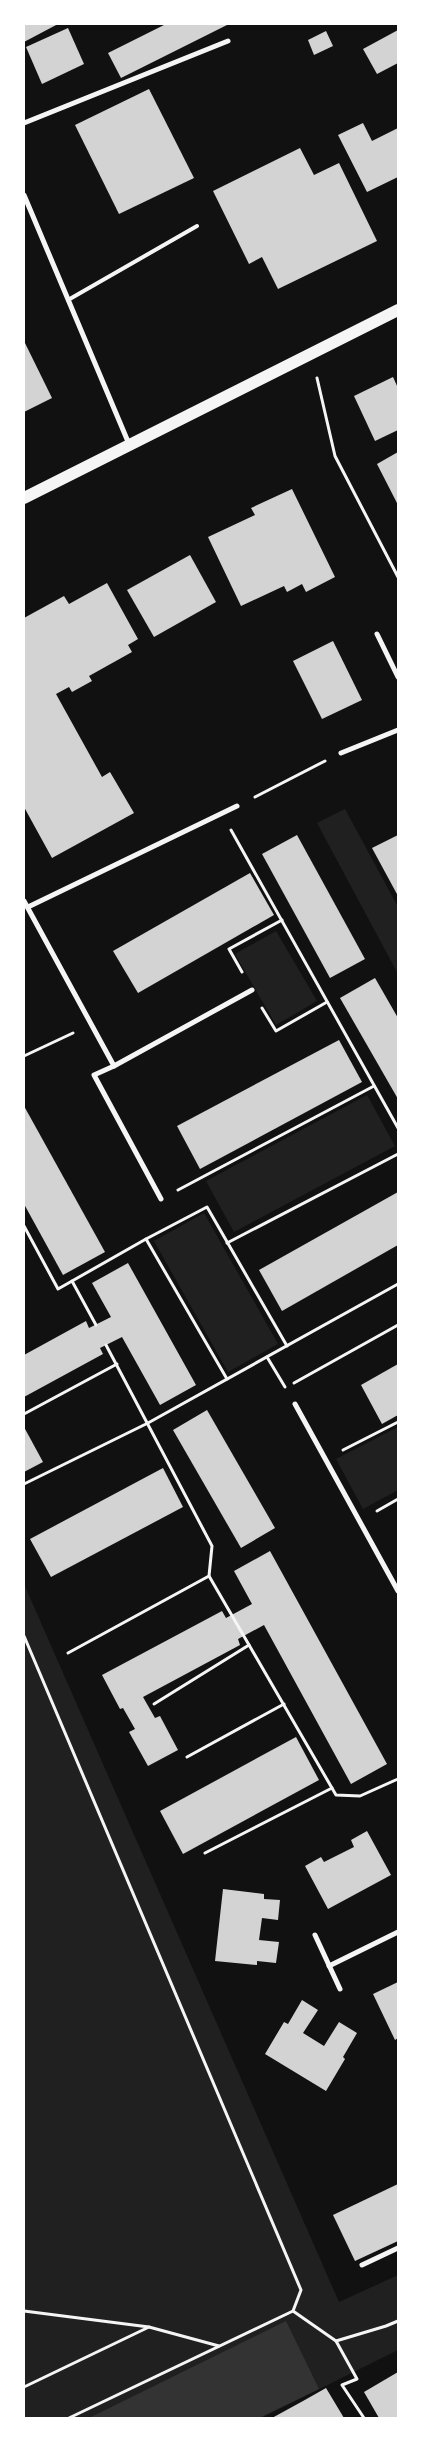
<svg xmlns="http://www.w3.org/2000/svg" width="422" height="2442" font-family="Barlow,sans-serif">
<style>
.green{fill:#202020}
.water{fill:#333}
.building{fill:#d3d3d3}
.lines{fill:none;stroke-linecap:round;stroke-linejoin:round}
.path{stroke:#f5f5f5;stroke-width:3}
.service{stroke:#f5f5f5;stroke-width:4}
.minor{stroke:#f5f5f5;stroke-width:5}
.primary{stroke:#f5f5f5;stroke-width:12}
</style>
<rect width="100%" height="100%" fill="#111"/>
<g class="green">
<path d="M345 809 398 907V974L317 823Z"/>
<path d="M276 931 317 1001 276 1025 235 954Z"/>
<path d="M367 1095 395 1146 234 1232 206 1181Z"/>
<path d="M204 1213 278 1344 228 1372 154 1241Z"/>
<path d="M398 1427V1490L363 1509 336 1459Z"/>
<path d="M24 1584 339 2302 398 2275V2350L261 2418H24Z"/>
</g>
<path class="water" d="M286 2321 319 2389 259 2418H89Z"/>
<g class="building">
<path d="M24 24H58L24 42Z"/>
<path d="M166 24H229L121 78 108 53Z"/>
<path d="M68 28 84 64 42 84 26 47Z"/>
<path d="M398 30V63L377 74 363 49Z"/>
<path d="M326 31 333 46 314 55 308 40Z"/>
<path d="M149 89 194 178 119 214 75 125Z"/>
<path d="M363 123 372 141 398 128V177L367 192 338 135Z"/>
<path d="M300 148 314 175 339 163 377 241 278 289 262 257 249 264 213 191Z"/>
<path d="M24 341 52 398 24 412Z"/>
<path d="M393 377 398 388V430L375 441 354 396Z"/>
<path d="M398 452V505L377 464Z"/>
<path d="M292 489 335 577 306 592 302 584 287 592 284 586 241 606 208 537 255 515 251 508Z"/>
<path d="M190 555 216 602 154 637 127 590Z"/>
<path d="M107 583 138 639 128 645 132 652 89 676 92 681 72 692 69 687 56 694 102 777 110 772 134 813 52 858 24 807V618L64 596 69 604Z"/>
<path d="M333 641 362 700 322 719 293 661Z"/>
<path d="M297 835 365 959 330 978 262 854Z"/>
<path d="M398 835V896L372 848Z"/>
<path d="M250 873 274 915 138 993 113 951Z"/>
<path d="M375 978 398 1018V1099L340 998Z"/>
<path d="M339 1040 362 1082 200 1169 177 1126Z"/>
<path d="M24 1106 105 1252 63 1275 24 1204Z"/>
<path d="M398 1192V1245L282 1311 259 1270Z"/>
<path d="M128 1263 196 1385 160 1405 122 1337 100 1348 103 1354 24 1397V1355L86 1321 89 1328 111 1317 92 1283Z"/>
<path d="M398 1364V1415L382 1424 361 1385Z"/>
<path d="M207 1410 275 1528 241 1548 173 1430Z"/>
<path d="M24 1427 43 1462 24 1472Z"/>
<path d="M163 1468 183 1507 51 1577 30 1539Z"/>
<path d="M270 1551 387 1764 351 1784 264 1625 238 1639 240 1645 143 1697 155 1718 160 1716 178 1750 148 1766 129 1732 135 1729 123 1708 120 1709 102 1675 222 1611 226 1618 252 1604 234 1571Z"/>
<path d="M296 1737 319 1780 183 1854 160 1811Z"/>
<path d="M367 1831 391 1875 328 1909 305 1866 321 1857 324 1862 354 1847 351 1840Z"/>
<path d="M223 1889 264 1894V1899L280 1900 278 1920 262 1918 259 1940 279 1942 276 1963 257 1961V1965L215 1961Z"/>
<path d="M398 1982V2038L395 2040 373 1994Z"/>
<path d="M302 2000 318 2010 303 2033 324 2046 339 2022 357 2033 343 2057 345 2059 326 2091 265 2054 284 2022 288 2024Z"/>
<path d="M398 2184V2241L355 2261 333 2215Z"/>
<path d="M398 2372V2418H379L364 2392Z"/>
<path d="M326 2388 344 2418H272L303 2401Z"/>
</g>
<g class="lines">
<g class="path">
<path d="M317 378 335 456 398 577"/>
<path d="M255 797 325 761"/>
<path d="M231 830 398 1128"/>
<path d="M242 972 229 949 282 920"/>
<path d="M262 1008 276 1031 327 1002"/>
<path d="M24 1056 73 1033"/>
<path d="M178 1190 374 1086"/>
<path d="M24 1226 58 1289 146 1239"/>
<path d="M227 1243 398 1154"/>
<path d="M72 1281 96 1325"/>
<path d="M106 1345 212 1546 209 1576 336 1795 360 1796 398 1779"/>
<path d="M267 1357 285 1387"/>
<path d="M227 1379 146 1239 207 1207 287 1346"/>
<path d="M294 1383 398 1325"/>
<path d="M24 1414 117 1364"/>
<path d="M343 1450 398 1422"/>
<path d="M24 1484 148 1423 398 1284"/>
<path d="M377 1511 398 1499"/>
<path d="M24 1636 301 2290 293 2311 336 2341 386 2326 398 2321"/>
<path d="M68 1653 209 1576"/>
<path d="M154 1704 249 1645"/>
<path d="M187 1757 284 1704"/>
<path d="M205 1853 332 1788"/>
<path d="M24 2311 149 2327 219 2346"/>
<path d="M336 2341 357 2379 342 2385 364 2418"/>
<path d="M24 2387 149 2327"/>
<path d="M69 2418 293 2311"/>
</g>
<path class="service" d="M68 300 197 226"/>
<g class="minor">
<path d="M24 123 228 41"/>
<path d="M24 195 129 444"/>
<path d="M377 634 398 677"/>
<path d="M341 753 398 730"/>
<path d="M24 901 114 1066 94 1075 161 1199"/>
<path d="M28 907 237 806"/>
<path d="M114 1066 252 990"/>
<path d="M295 1404 398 1591"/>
<path d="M315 1935 340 1989"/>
<path d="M329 1966 398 1932"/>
<path d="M362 2265 398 2248"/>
</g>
<path class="primary" d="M24 498 398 310"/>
</g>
<rect width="422" height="2442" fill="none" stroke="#ffffff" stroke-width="50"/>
</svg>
